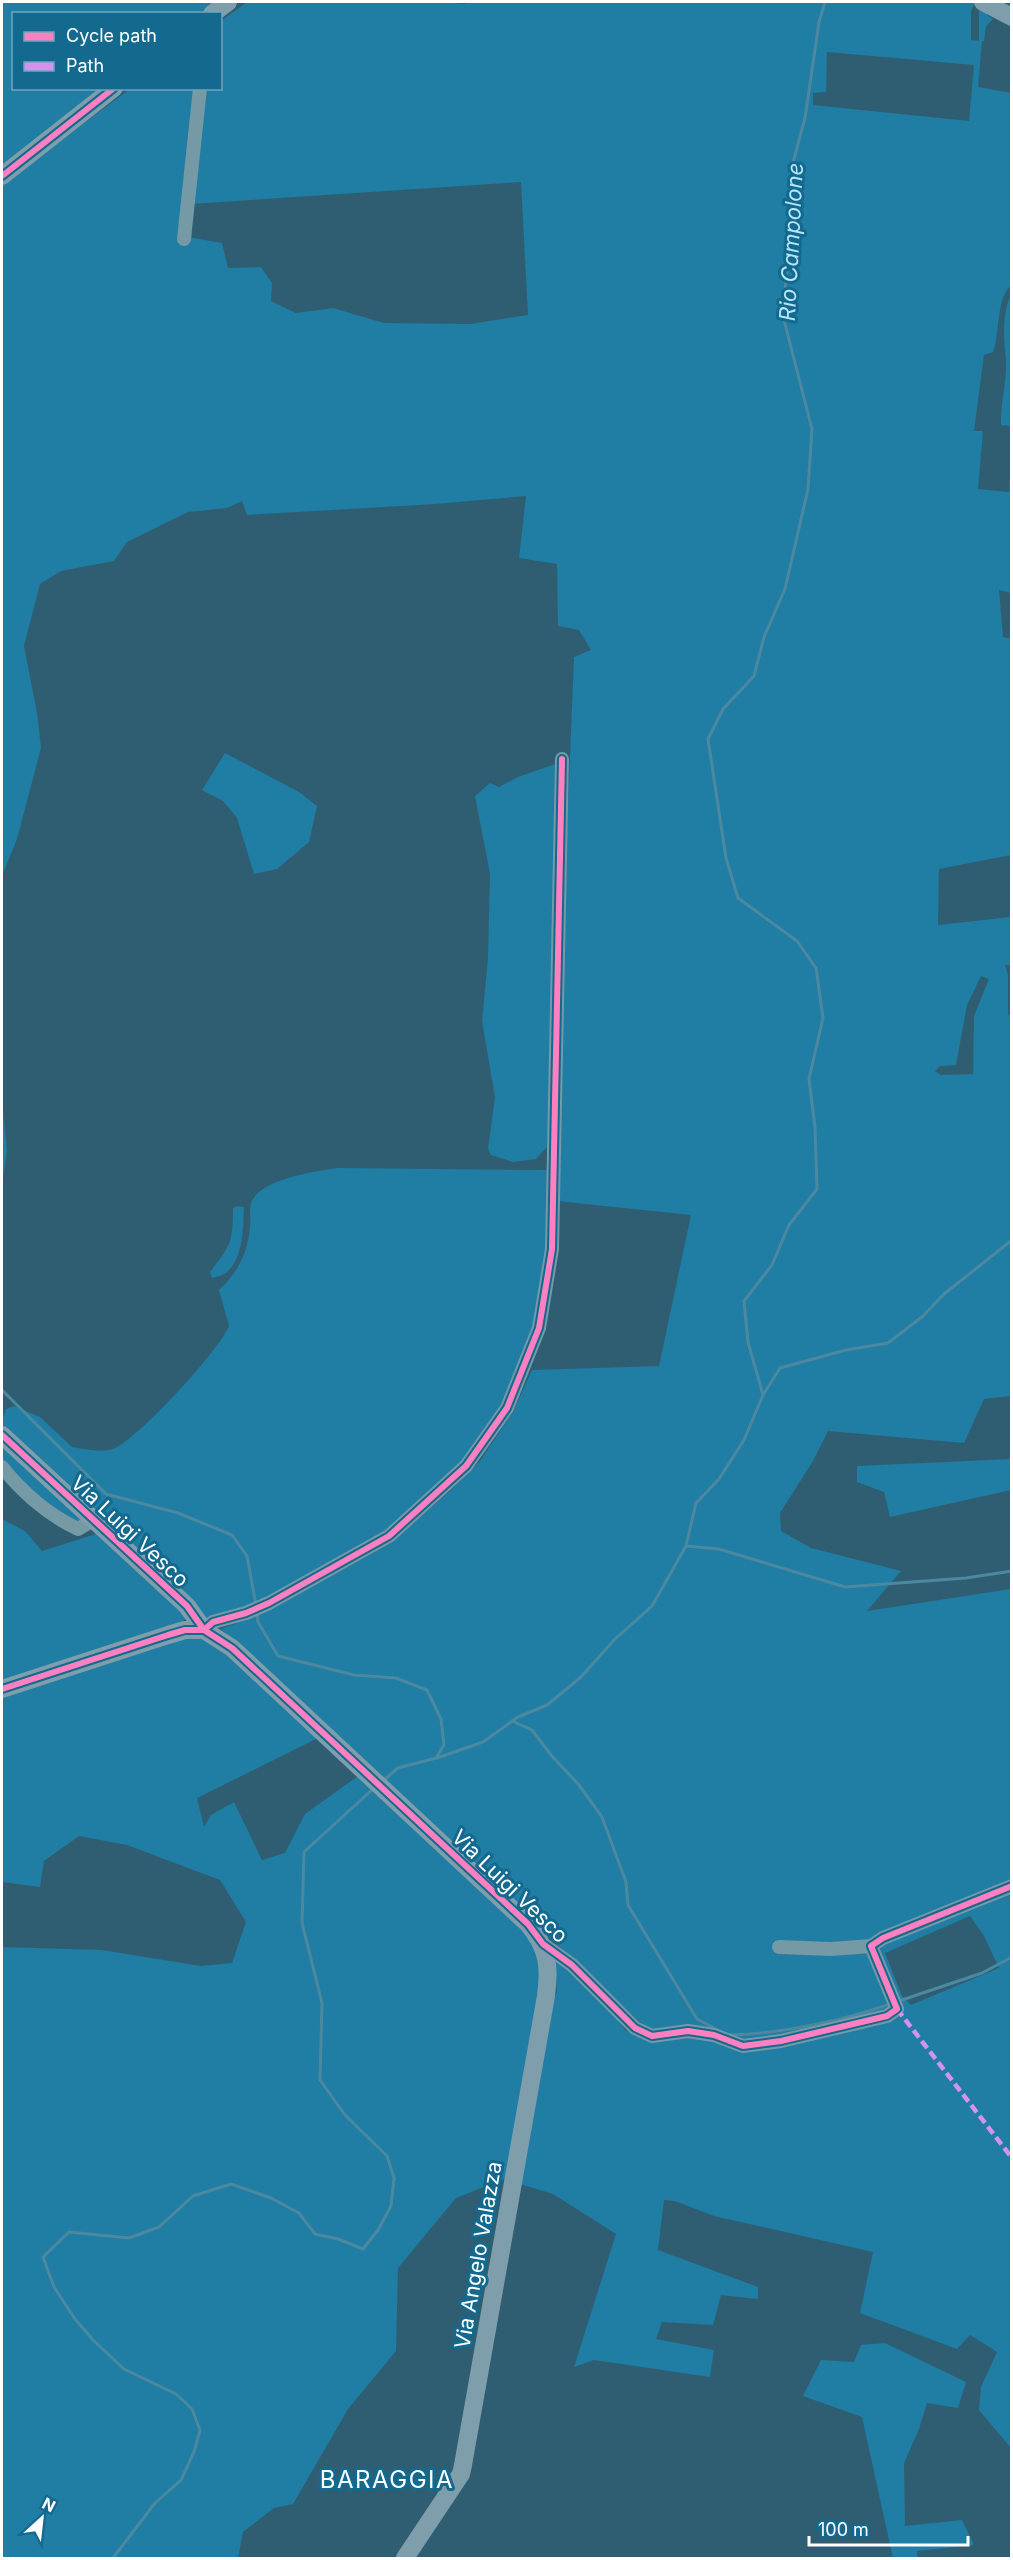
<svg xmlns="http://www.w3.org/2000/svg" width="1013" height="2560" font-family="Inter,sans-serif">
<style>
.green{fill:#207da3;fill-rule:evenodd}
.lines{fill:none;stroke-linecap:round;stroke-linejoin:round}
.stream{stroke:#4c89a1;stroke-width:3}
.street{stroke:#7699a6;stroke-width:14}
.secondary{stroke:#7e9eab;stroke-width:18}
.quiet{stroke:#d193ec;stroke-width:4.5;stroke-dasharray:9 4.5;stroke-linecap:butt}
.cycleway-casing{stroke:#13698e;stroke-width:10}
.cycleway{stroke:#ff80c0;stroke-width:6}
.labels{text-anchor:middle;dominant-baseline:central;stroke-width:6;stroke-linejoin:round;paint-order:stroke}
.street-label{font-size:21px;fill:#fff;stroke:#13698e}
.water-label{font-size:22px;font-style:italic;fill:#b7e6f9;stroke:#13698e}
.quarter-label{font-size:24px;letter-spacing:1.5px;fill:#fff;stroke:#13698e}
</style>
<rect width="100%" height="100%" fill="#2f5e72"/>
<g class="green">
<path d="M2 2H223L207 13 14 14V88L107 89 2 168Z"/>
<path d="M247 2H441L466 4 467 2H975L971 11V40L979 41V11L982 6 989 10 987 15 993 19 986 26 984 41H982L978 87 1011 93 1012 285C996 296 1000 334 993 352L984 355 974 431H983L978 489 1009 492 1011 463V593L999 590 1003 637 1012 639 1011 855 939 869 938 925 1011 917V965H1005L1008 975V1015H1012L1011 1396 984 1399 964 1443 828 1431 813 1461 780 1513 781 1531 811 1548 901 1571 867 1611 1011 1589V2448L979 2410 981 2387 997 2352 970 2335 957 2349 860 2313 873 2252 714 2216 675 2201 664 2200 658 2250 758 2287V2299L721 2295 713 2325 662 2322 656 2339 714 2350 710 2377 594 2360 574 2367 616 2234 553 2194 520 2184 552 2002 557 1992 555 1959 606 2004 625 2030 648 2040 675 2036 706 2037 713 2042 747 2050 763 2038 740 2039 703 2026 652 2031 644 2026 221 1629 268 1611 389 1544 450 1491 480 1461 513 1412 532 1370 659 1366 691 1215 557 1201 563 932 574 657 591 650 579 630 558 626 557 564 519 558 526 496 435 504 247 515 242 501 227 508 188 512 127 542 114 561 61 571 40 584 24 646 37 713 41 748 17 839 2 876V184L130 89 220 88 221 21ZM827 52 974 65 969 121 813 105V93L826 92ZM521 182 528 315 470 324 384 323 333 308 296 313 271 301 272 283 261 267 228 268 222 243 188 237 191 204ZM981 976 989 979 974 1016 973 1074 941 1075 935 1071 940 1066 956 1065 967 1005ZM970 1916 984 1936 999 1968 911 2005 902 1996 885 1953Z"/>
<path d="M1009 299H1012L1011 426 1001 425V416C1002 398 1007 378 1006 360 1004 339 1002 319 1009 299Z"/>
<path d="M225 753 299 792 317 806 309 842 277 869 254 874 237 818 223 801 202 790Z"/>
<path d="M555 764 551 1073 547 1147 536 1159 513 1162 491 1155 488 1149 495 1097 482 1021 488 958 490 874 475 796 490 783 499 787 518 777Z"/>
<path d="M2 1101 7 1151 2 1185Z"/>
<path d="M338 1168 547 1170 549 1191 548 1229 536 1330 506 1401 463 1464 383 1534 266 1600 207 1619 3 1432 2 1420 6 1409 14 1406 40 1417 72 1447C84 1449 102 1453 113 1449 137 1440 219 1351 229 1326L219 1290C238 1272 248 1253 250 1226 251 1219 249 1210 251 1203 259 1179 317 1171 338 1168Z"/>
<path d="M237 1206 244 1207C243 1228 244 1258 226 1273 223 1275 216 1277 212 1278L210 1272C230 1246 233 1243 233 1208Z"/>
<path d="M2 1440 86 1518 74 1522 18 1480 2 1459Z"/>
<path d="M1011 1459V1490L890 1517 884 1492 857 1482V1466Z"/>
<path d="M2 1519 25 1531 42 1551 99 1533 184 1612 185 1619 179 1626 2 1684Z"/>
<path d="M194 1634 225 1652 320 1737 197 1798 204 1827 211 1815 234 1802 262 1860 285 1853 305 1814 358 1776 527 1929 543 1975 510 2181 504 2179 456 2198 398 2268 396 2351 348 2409 293 2504 274 2508 243 2532 238 2558H2V1947L102 1950 201 1966 232 1963 246 1922 220 1880 127 1845 79 1836 44 1861 40 1887 2 1882V1694Z"/>
<path d="M885 2343 966 2382 958 2408 927 2403 919 2429 904 2463 905 2526 962 2520 974 2545 917 2551V2558H893L862 2417 803 2396 821 2360 854 2362 861 2345Z"/>
</g>
<g class="lines">
<g class="stream">
<path d="M2 1390 106 1494 178 1513 232 1535 247 1556 256 1605"/>
<path d="M763 1395 780 1368 846 1350 888 1343 923 1316 944 1294 1012 1240"/>
<path d="M686 1546 719 1549 845 1587 966 1578 1012 1571"/>
<path d="M257 1611 258 1622 278 1656 354 1675 396 1678 427 1690 441 1719 444 1745 436 1758 398 1768 384 1780"/>
<path d="M512 1721 532 1730 551 1755 579 1785 602 1817 626 1882 628 1905 697 2019 718 2030"/>
<path d="M437 1758 483 1742 518 1717 547 1705 581 1677 614 1640 652 1606 686 1546 696 1503 719 1479 744 1440 763 1395 748 1342 744 1301 772 1265 789 1225 817 1189 815 1127 809 1079 823 1018 816 968 797 941 738 898 726 858 708 739 723 709 754 676 764 637 785 589 808 489 812 429 783 316 788 257 791 170 805 118 819 22 825 2"/>
<path d="M899 2001 982 1973 1012 1957"/>
<path d="M729 2035C778 2034 844 2021 890 2004"/>
<path d="M113 2558 155 2503 181 2480 194 2452 200 2430 192 2409 176 2394 124 2369 93 2340 75 2319 54 2287 43 2257 69 2232 129 2238 159 2227 193 2196 231 2184 271 2198 299 2213 315 2234 338 2239 363 2249 378 2230 391 2206 394 2178 387 2156 345 2115 320 2080 322 2003 302 1923 304 1852 374 1788"/>
</g>
<g class="street">
<path d="M184 239 200 88"/>
<path d="M2 1467C22 1492 49 1515 78 1529L93 1520"/>
<path d="M204 1630 213 1622 246 1613 269 1603 389 1536 466 1466 507 1408 539 1328 552 1249 562 759"/>
<path d="M543 1944 572 1965 635 2028 652 2036 688 2031 714 2035 743 2046 781 2041 887 2016 897 2009 871 1946 883 1938 1012 1886"/>
<path d="M779 1947 831 1949 871 1946"/>
</g>
<g class="secondary">
<path d="M983 2 1012 17"/>
<path d="M212 14 228 2"/>
<path d="M2 176 114 88"/>
<path d="M2 1435 187 1606 204 1630 232 1648 528 1924C548 1948 550 1966 546 1996L463 2465 461 2474 405 2558"/>
<path d="M2 1689 168 1635 185 1630H204"/>
</g>
<path class="quiet" d="M897 2009 1012 2158"/>
<g class="cycleway-casing">
<g id="cycleway">
<path d="M2 176 114 88"/>
<path d="M2 1435 187 1606 204 1630 232 1648 528 1924 543 1944 572 1965 635 2028 652 2036 688 2031 714 2035 743 2046 781 2041 887 2016 897 2009 871 1946 883 1938 1012 1886"/>
<path d="M2 1689 168 1635 185 1630H204L213 1622 246 1613 269 1603 389 1536 466 1466 507 1408 539 1328 552 1249 562 759"/>
</g>
</g>
<use href="#cycleway" class="cycleway"/>
</g>
<g class="labels">
<g class="street-label">
<text transform="translate(130 1531) rotate(43)">Via Luigi Vesco</text>
<text transform="translate(510 1886) rotate(44)">Via Luigi Vesco</text>
<text transform="translate(478 2255) rotate(-80)">Via Angelo Valazza</text>
</g>
<g class="water-label">
<text transform="translate(791 242) rotate(-87)">Rio Campolone</text>
</g>
<g class="quarter-label">
<text x="387" y="2479">BARAGGIA</text>
</g>
</g>
<rect width="1013" height="2560" fill="none" stroke="#ffffff" stroke-width="6"/>
<rect x="12" y="12" width="210" height="78" fill="#13698e" stroke="#71a5bb" stroke-width="1.5"/>
<rect x="24" y="32" width="30" height="9" fill="#ff80c0" stroke="#71a5bb" stroke-width="1.5"/>
<text x="66" y="42" font-size="18" fill="#ffffff">Cycle path</text>
<rect x="24" y="62" width="30" height="9" fill="#d193ec" stroke="#71a5bb" stroke-width="1.5"/>
<text x="66" y="72" font-size="18" fill="#ffffff">Path</text>
<g transform="translate(42 2518) rotate(27)" stroke="#13698e" stroke-width="4.5" paint-order="stroke">
<path d="M0-4.5L10 22L0 15L-10 22Z" fill="#ffffff"/>
<text y="-9" font-size="16" font-weight="bold" text-anchor="middle" fill="#ffffff">N</text>
</g>
<path d="M809 2536v9h159v-9" fill="none" stroke="#ffffff" stroke-width="3"/>
<text x="818" y="2536" font-size="18" fill="#ffffff" stroke="#13698e" stroke-width="4.5" paint-order="stroke">100 m</text>
</svg>
